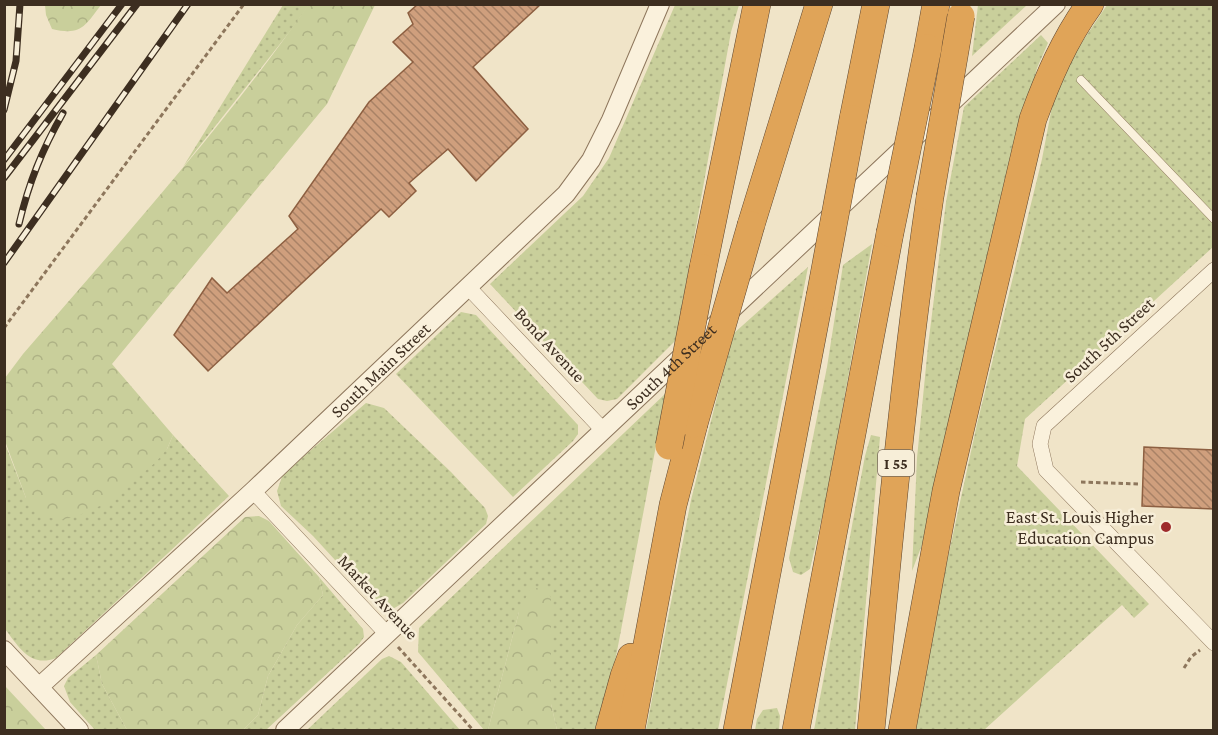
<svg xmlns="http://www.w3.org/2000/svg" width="1218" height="735" font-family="'Crimson Pro',serif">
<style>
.grass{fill:url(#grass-dots)}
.forest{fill:url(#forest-crowns)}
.building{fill:url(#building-back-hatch);stroke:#8d5f41;stroke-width:1.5}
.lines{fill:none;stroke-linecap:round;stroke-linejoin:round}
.service-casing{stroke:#8d765c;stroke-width:9}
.minor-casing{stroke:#8d765c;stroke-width:16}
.tertiary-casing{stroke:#8d765c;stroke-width:20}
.motorway-casing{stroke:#5b4430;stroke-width:28}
.path{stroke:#8d765c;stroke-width:3;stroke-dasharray:4.5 3;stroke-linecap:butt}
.service{stroke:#faf1dc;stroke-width:8}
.minor{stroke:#faf1dc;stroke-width:15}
.tertiary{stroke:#faf1dc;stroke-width:18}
.motorway{stroke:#e0a458;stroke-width:27}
.rail-casing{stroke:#3d2e20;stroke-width:7}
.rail{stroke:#f7eed8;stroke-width:4.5;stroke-dasharray:14;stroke-linecap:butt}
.motorway-bridge-casing{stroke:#5b4430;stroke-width:28;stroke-linecap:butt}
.motorway-bridge{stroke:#e0a458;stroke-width:27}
.poi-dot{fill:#9e2a2b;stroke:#f7eed8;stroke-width:2}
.labels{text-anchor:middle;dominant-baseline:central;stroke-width:5;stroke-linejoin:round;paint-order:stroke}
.shield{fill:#f7eed8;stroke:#756857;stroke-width:1.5}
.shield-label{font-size:16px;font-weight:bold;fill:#3d2e20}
.street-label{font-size:18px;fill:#3d2e20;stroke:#f7eed8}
.poi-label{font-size:18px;fill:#3d2e20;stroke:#f7eed8;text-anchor:end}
</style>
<defs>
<pattern id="grass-dots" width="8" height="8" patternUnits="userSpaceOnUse" patternTransform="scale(1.5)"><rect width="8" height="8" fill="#c9cf9b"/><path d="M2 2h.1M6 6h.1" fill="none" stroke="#aeb285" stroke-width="1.8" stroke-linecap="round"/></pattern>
<pattern id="forest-crowns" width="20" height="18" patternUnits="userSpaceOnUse" patternTransform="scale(1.5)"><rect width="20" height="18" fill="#c9cf9b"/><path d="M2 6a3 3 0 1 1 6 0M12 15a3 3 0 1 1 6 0" fill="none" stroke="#aeb285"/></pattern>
<pattern id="building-back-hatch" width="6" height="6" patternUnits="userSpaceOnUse" patternTransform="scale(1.5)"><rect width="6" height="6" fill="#cf9f7d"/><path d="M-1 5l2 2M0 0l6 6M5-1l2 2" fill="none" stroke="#a98266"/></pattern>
</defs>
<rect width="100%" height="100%" fill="#f0e4c8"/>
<g class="grass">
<path d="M283 5H309L291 30 183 167Z"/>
<path d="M675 5H739L731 32 715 120 676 340 617 399 607 401 598 399 490 284 583 196 609 158Z"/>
<path d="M978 5H1027L972 56Z"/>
<path d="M1107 5H1213V247L1025 419 1017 466 1149 604 1134 618 1122 605 984 730H915L937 608 977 424 1042 159 1054 96 1074 54Z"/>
<path d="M1041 35 1048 43 1037 68 925 537 912 571 917 458 928 346 946 202 964 107Z"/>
<path d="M872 244 826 500 810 569 801 575 793 572 789 558 827 367 843 265Z"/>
<path d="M808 267 718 730H646L691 500 733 334Z"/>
<path d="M461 312 476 315 578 425V434L573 441 513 497 396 374Z"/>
<path d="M666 393 607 704 600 730H557L551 704 519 612 488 730H484L418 652 419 628Z"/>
<path d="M366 403 384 408 451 472 485 508 488 516 486 524 403 603 391 610 379 608 313 536 281 506 277 491 283 474Z"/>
<path d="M173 435 229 496 56 658C30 668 19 647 5 629L4 441 26 498 167 449Z"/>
<path d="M871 435 880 437 855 730H814L865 456Z"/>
<path d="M319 577 363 629 364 637 359 644 266 730H243L258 715 268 676 297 625 323 595Z"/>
<path d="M96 655 102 684 127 730H95L70 702 64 686 68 678Z"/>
<path d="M389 656 401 662 460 730H307L382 659Z"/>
<path d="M777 708 780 716 779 730H755L757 719 763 710Z"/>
</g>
<g class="forest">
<path d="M309 4 375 5 327 104 112 364 173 435 167 449 156 462 109 502 75 517 60 520 43 516 26 498 5 441V378L23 354C121 240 223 128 309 4Z"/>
<path d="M45 5V4L101 5C85 26 81 36 52 29L46 15Z"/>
<path d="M259 516 269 521 319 577 323 595 297 625 268 676 258 715 243 730H127L102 684 96 655 245 517Z"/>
<path d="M545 587 551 598V704L557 730H488L519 612 530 589Z"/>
<path d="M4 686H5L46 730H5Z"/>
</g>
<g class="building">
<path d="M418 4H541L473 67 528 129 476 181 448 149 409 183 416 191 389 217 381 209 208 371 174 335 212 278 227 293 298 229 289 216 369 102 413 62 393 42 413 24 408 13Z"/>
<path d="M1144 447 1214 450V509L1142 506Z"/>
</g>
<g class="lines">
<g class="service-casing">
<path id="service" d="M1081 80 1214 219"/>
</g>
<g class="minor-casing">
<g id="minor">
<path d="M1214 270 1044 426 1040 444 1046 470 1214 643"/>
<path d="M469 288 603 430"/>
<path d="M253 491 387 634"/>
</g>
</g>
<g class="tertiary-casing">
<g id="tertiary">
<path d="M4 650 79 730"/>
<path id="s1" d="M39 687 253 491 566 194 591 160 611 120 660 4"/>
<path id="s2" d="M285 730 1056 4"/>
</g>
</g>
<g class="motorway-casing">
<g id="motorway">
<path d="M928 48 936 4"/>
<path d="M853 119 876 4"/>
<path d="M751 225 819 4"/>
<path d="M703 268 757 4"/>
<path d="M609 730 624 676 631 657"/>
<path d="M631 730 673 505 694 424"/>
<path d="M737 730 820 296"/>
<path d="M796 730 890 233"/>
<path d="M871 730C888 552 904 374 930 197"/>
<path d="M902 730 946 491 1033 119C1048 78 1064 40 1090 4"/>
</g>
</g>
<g class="path">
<path d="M4 328 244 4"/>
<path d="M1081 482 1138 484"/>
<path d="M398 647 473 730"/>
<path d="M1184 668 1191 657 1200 650"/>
</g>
<use href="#service" class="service"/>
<use href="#minor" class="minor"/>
<use href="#tertiary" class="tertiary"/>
<use href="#motorway" class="motorway"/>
<g class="rail-casing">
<g id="rail">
<path d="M4 110 16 61 20 4"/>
<path d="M4 160 122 4"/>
<path d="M4 178 137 4"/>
<path d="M19 224C29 182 42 150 63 113"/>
<path d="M4 263 188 4"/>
</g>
</g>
<use href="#rail" class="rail"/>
<g class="motorway-bridge-casing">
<g id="motorway-bridge">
<path d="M930 197 961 16"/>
<path d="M890 233 928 48"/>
<path d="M820 296 853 119"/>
<path d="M694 424 751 225"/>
<path d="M669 446 703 268"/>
</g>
</g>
<use href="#motorway-bridge" class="motorway-bridge"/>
</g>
<circle class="poi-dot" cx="1166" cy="527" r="6"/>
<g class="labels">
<rect class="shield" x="878" y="450" width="36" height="26" rx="4.5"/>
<g class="shield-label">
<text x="896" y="463">I 55</text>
</g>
<g class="street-label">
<text transform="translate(1109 340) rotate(-43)">South 5th Street</text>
<text transform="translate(550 345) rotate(47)">Bond Avenue</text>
<text stroke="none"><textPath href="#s2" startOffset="530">South 4th Street</textPath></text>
<text stroke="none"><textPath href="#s1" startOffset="466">South Main Street</textPath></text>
<text transform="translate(378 597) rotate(47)">Market Avenue</text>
</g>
<g class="poi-label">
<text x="1154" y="517">East St. Louis Higher<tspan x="1154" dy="21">Education Campus</tspan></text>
</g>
</g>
<rect width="1218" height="735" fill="none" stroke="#3d2e20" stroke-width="12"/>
</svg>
